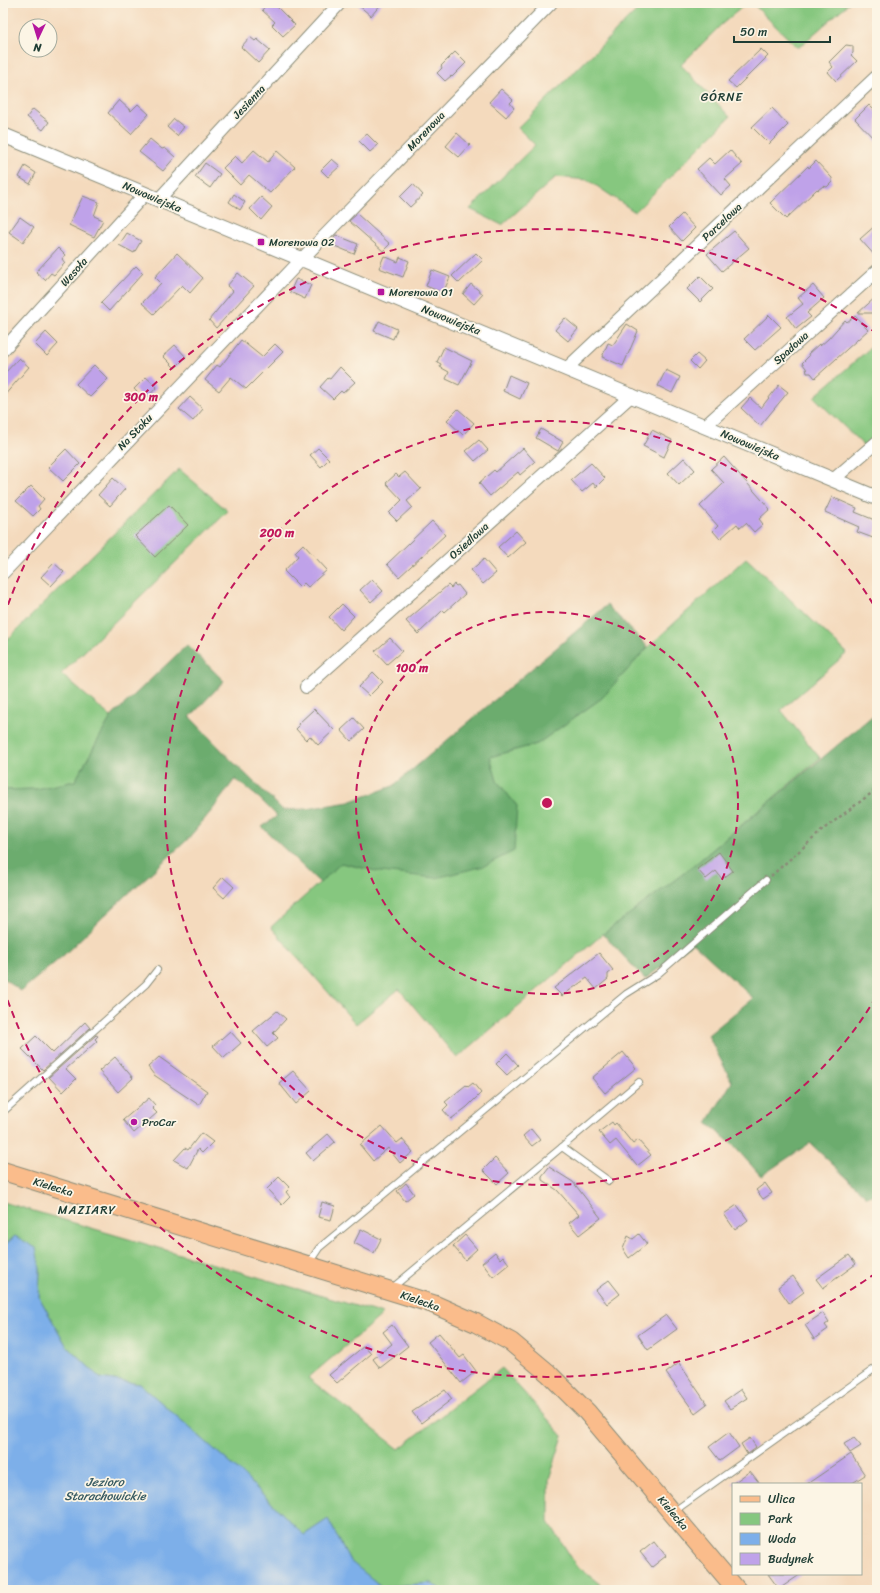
<svg xmlns="http://www.w3.org/2000/svg" width="880" height="1593" font-family="Sriracha,sans-serif">
<style>
.green{fill:#86c77f;stroke:#52825a}
.forest{fill:#6cac6e;stroke:#467451}
.water{fill:#7dafe9;stroke:#4e768e}
.building{fill:#bfa2e9}
.lines{fill:none;stroke-linecap:round;stroke-linejoin:round}
.service-casing{stroke:#8a8c78;stroke-width:8}
.minor-casing{stroke:#8a8c78;stroke-width:14}
.tertiary-casing{stroke:#8a8c78;stroke-width:16}
.primary-casing{stroke:#8a8c78;stroke-width:20}
.path{stroke:#8a8c78;stroke-width:2.5;stroke-dasharray:3 3;stroke-linecap:butt}
.service{stroke:#fff;stroke-width:6}
.minor{stroke:#fff;stroke-width:12}
.tertiary{stroke:#fff;stroke-width:14}
.primary{stroke:#fabc8b;stroke-width:18}
.ring{fill:none;stroke:#c2185b;stroke-width:2;stroke-dasharray:7 5}
.poi-dot{fill:#b5179e;stroke:#fcf5e5;stroke-width:1.5}
.labels{text-anchor:middle;dominant-baseline:central;stroke-width:3.5;stroke-linejoin:round;paint-order:stroke}
.street-label{font-size:11px;fill:#1f3d34;stroke:#fcf5e5}
.poi-label{font-size:11px;fill:#1f3d34;stroke:#fcf5e5;text-anchor:start}
.neighbourhood-label{font-size:12px;letter-spacing:1px;fill:#1f3d34;stroke:#fcf5e5}
.water-label{font-size:12px;font-style:italic;fill:#365a61;stroke:#fcf5e5}
.centre{fill:#c2185b;stroke:#fcf5e5;stroke-width:2}
.ring-label{font-size:12px;text-anchor:middle;font-weight:bold;fill:#c2185b;stroke:#fcf5e5;stroke-width:3.5;stroke-linejoin:round;paint-order:stroke}
</style>
<rect width="100%" height="100%" fill="#fcf5e5"/>
<filter id="ink" filterUnits="userSpaceOnUse"><feTurbulence type="fractalNoise" baseFrequency=".025" numOctaves="2"/><feDisplacementMap in="SourceGraphic" scale="8" xChannelSelector="R" yChannelSelector="G"/><feConvolveMatrix kernelMatrix="1 2 1 2 8 2 1 2 1" color-interpolation-filters="sRGB"/></filter>
<filter id="wash" filterUnits="userSpaceOnUse"><feTurbulence type="fractalNoise" baseFrequency=".012" numOctaves="4" result="noise"/><feDisplacementMap in="SourceGraphic" scale="16" xChannelSelector="R" yChannelSelector="G"/><feGaussianBlur stdDeviation="0.9" result="paint"/><feColorMatrix in="noise" values="0 0 0 0 0 0 0 0 0 0 0 0 0 0 0 0 0 1.4 0 .05"/><feComposite in="paint" operator="in"/></filter>
<g filter="url(#wash)">
<rect width="100%" height="100%" fill="#f4dabd"/>
<g class="green">
<path d="M644 3H747L722 24 681 65 730 117 635 212 588 180 556 177 502 225 470 209 535 145 518 128Z"/>
<path d="M752 3H849L798 48Z"/>
<path d="M877 342V435L864 446 814 397Z"/>
<path d="M179 469 228 511 61 674 111 717 75 781 36 789 3 790V635L8 639Z"/>
<path d="M746 558 847 653 781 710 820 758 692 867 603 934 457 1058 399 989 356 1024 271 927 341 863 381 872 517 806 497 781 490 757 537 744 602 698 648 647Z"/>
<path d="M3 1202 383 1314 308 1378 399 1449 502 1368 563 1436 549 1479V1522L576 1565 607 1590H441L432 1583 382 1587 350 1561 328 1519 304 1535 239 1471 140 1384 100 1378 66 1345 39 1297 40 1269 15 1236 3 1247Z"/>
</g>
<g class="forest">
<path d="M607 605 648 647 602 698 537 744 490 757 497 781 517 806 514 851 484 866 436 878 381 872 341 863 320 883 262 827 277 816 259 798 235 779 213 809 186 841 104 916 65 954 21 991 3 978V790L36 789 75 781 111 717 187 645 224 681 190 717 231 760 283 810 306 809 349 802 393 786Z"/>
<path d="M877 712V1193L867 1197 810 1143 761 1176 732 1144 707 1123 732 1082 708 1035 753 998 693 943 645 979 603 934 692 867Z"/>
</g>
<path class="water" d="M15 1236 36 1248 40 1269 39 1297 66 1345 100 1378 140 1384 239 1471 304 1535 328 1519 350 1561 382 1587 432 1583 441 1590H3V1247Z"/>
<g id="blocks">
<g class="building">
<path d="M268 3H273L295 25 283 36 272 25 275 22 262 10Z"/>
<path d="M356 3H382L371 16Z"/>
<path d="M250 37 255 41 257 39 270 50 258 63 241 47Z"/>
<path d="M846 45 853 46V53L851 55 857 61 836 81 828 72 833 67 829 62Z"/>
<path d="M761 49 768 56 736 88 728 81Z"/>
<path d="M455 52 466 63 452 77 451 76 445 81 437 73 442 68 441 66Z"/>
<path d="M501 89 513 100 510 103 514 108 506 117 489 102Z"/>
<path d="M119 100 131 111 138 104 149 114 131 134 108 113Z"/>
<path d="M869 105 877 113V142L855 119Z"/>
<path d="M772 108 788 125 769 144 752 127Z"/>
<path d="M33 109 49 122 43 130 27 117Z"/>
<path d="M174 119 184 127 177 136 167 127Z"/>
<path d="M457 133 470 145 459 157 446 146Z"/>
<path d="M367 134 378 145 370 152 359 141Z"/>
<path d="M150 139 162 149 165 148 175 157 163 171 139 152Z"/>
<path d="M254 150 268 162 277 151 295 167 270 193 249 175 240 185 223 168 235 156 242 163Z"/>
<path d="M730 150 742 164 725 179 731 186 721 195 697 169 709 158 715 164Z"/>
<path d="M332 159 340 166 328 177 321 170Z"/>
<path d="M816 161 832 178V182L827 187 823 186 818 190 817 189 786 219 770 203 808 166 809 168Z"/>
<path d="M205 163 220 174 210 188 195 177Z"/>
<path d="M25 166 36 173 30 184 19 177Z"/>
<path d="M413 184 423 195 410 207 400 197Z"/>
<path d="M234 194 245 202 240 210 229 202Z"/>
<path d="M83 196 99 202 94 216 103 220 94 237 69 225Z"/>
<path d="M261 197 272 207 261 220 250 209Z"/>
<path d="M357 214 390 244 383 251 349 221Z"/>
<path d="M682 214 695 228 682 241 669 227Z"/>
<path d="M20 217 34 227 23 242 9 232Z"/>
<path d="M877 224V258L860 239Z"/>
<path d="M734 231 749 248 722 271 707 254Z"/>
<path d="M127 233 141 241 134 253 119 245Z"/>
<path d="M336 235 358 244 354 254 330 244Z"/>
<path d="M58 248 65 255 62 259 65 263 54 275 51 273 45 280 36 272Z"/>
<path d="M177 253 203 278 190 293 182 285 154 314 142 303 161 283 155 277Z"/>
<path d="M476 253 483 260 459 283 452 276Z"/>
<path d="M384 256 398 262 400 257 409 261 403 277 379 268Z"/>
<path d="M136 266 143 273 109 311 101 303Z"/>
<path d="M432 270 450 277 443 293 426 286Z"/>
<path d="M238 273 254 286 216 328 209 320 233 291 227 286Z"/>
<path d="M700 276 713 289 700 302 687 289Z"/>
<path d="M296 279 311 285 305 299 290 292Z"/>
<path d="M471 284 483 294 474 304 463 294Z"/>
<path d="M813 285 824 298 807 313 811 317 796 329 787 317 803 304 798 298Z"/>
<path d="M877 296V313H858Z"/>
<path d="M769 315 781 327 755 350 744 339Z"/>
<path d="M855 316 868 330 815 378 811 373H807L806 368 802 363 809 356 808 354 819 344 820 346 828 339 845 320 847 322Z"/>
<path d="M565 318 578 329 568 341 555 330Z"/>
<path d="M379 321 397 329 393 339 374 331Z"/>
<path d="M627 324 638 331 623 366 602 357 608 343 613 345Z"/>
<path d="M46 332 58 344 47 356 35 344Z"/>
<path d="M241 340 262 357 275 344 283 352 246 389 231 377 219 391 205 380 217 365 220 367Z"/>
<path d="M175 345 186 357 175 368 163 356Z"/>
<path d="M444 347 472 361 459 385 446 379 449 372 440 367 441 364 437 362Z"/>
<path d="M697 354 705 361 698 369 690 361Z"/>
<path d="M19 358 29 367 3 397V375Z"/>
<path d="M94 365 108 379 90 397 76 384Z"/>
<path d="M340 367 355 382 343 393 341 391 333 399 320 387 328 378 330 379Z"/>
<path d="M666 370 680 377 672 393 658 386Z"/>
<path d="M509 375 527 383 520 399 503 391Z"/>
<path d="M146 377 157 387 145 400 134 389Z"/>
<path d="M779 385 788 392 760 426 741 408 750 398 761 408Z"/>
<path d="M190 397 203 409 193 421 179 409Z"/>
<path d="M458 409 474 423 463 435 447 420Z"/>
<path d="M541 429 563 442 558 451 536 438Z"/>
<path d="M652 430 672 440 664 457 643 446Z"/>
<path d="M479 440 488 450 475 461 466 451Z"/>
<path d="M318 448 329 459 321 467 310 455Z"/>
<path d="M523 448 535 462 520 475 518 472 490 496 479 483 494 470 496 472Z"/>
<path d="M66 449 80 464 63 481 48 467Z"/>
<path d="M724 457 770 509 759 519 763 524 754 532 746 523 740 528 737 524 720 539 713 531 718 526 700 506 724 483 711 469Z"/>
<path d="M684 458 695 470 679 485 668 473Z"/>
<path d="M591 463 605 478 596 487 593 483 582 492 571 480Z"/>
<path d="M405 472 421 489 407 501 412 507 397 521 389 513 402 500 386 483 396 474 399 477Z"/>
<path d="M113 478 125 489 110 506 98 495Z"/>
<path d="M31 486 44 499 38 506 40 509 33 516 16 501Z"/>
<path d="M832 497 857 508 855 512 877 521V528L873 538 857 532 859 527 825 512Z"/>
<path d="M169 505 188 525 155 557 135 536Z"/>
<path d="M432 521 445 535 399 577 387 564Z"/>
<path d="M516 531 526 542 508 558 498 547Z"/>
<path d="M303 544 327 570 308 587 304 583 300 587 284 571 298 556 295 552Z"/>
<path d="M484 559 496 573 483 584 471 570Z"/>
<path d="M54 563 64 572 51 586 41 577Z"/>
<path d="M372 579 383 591 371 602 360 590Z"/>
<path d="M454 584 456 586 458 585 465 594 445 612 443 610 418 634 406 621 448 585 451 588Z"/>
<path d="M342 604 354 616 341 630 329 617Z"/>
<path d="M390 638 402 651 387 664 375 651Z"/>
<path d="M373 672 383 682 369 696 359 687Z"/>
<path d="M314 709 334 730 318 745 310 736 306 740 296 729 299 726 298 724Z"/>
<path d="M354 718 364 729 351 741 341 730Z"/>
<path d="M719 852 733 871 722 879 716 871 706 879 697 869Z"/>
<path d="M223 877 234 887 224 898 213 888Z"/>
<path d="M599 953 613 970 608 974V979L596 989 587 978 562 996 554 988Z"/>
<path d="M277 1011 286 1019 273 1033 278 1038 267 1047 253 1031Z"/>
<path d="M85 1022 90 1028 43 1070 22 1049 36 1036 53 1053Z"/>
<path d="M230 1031 241 1043 224 1058 213 1046Z"/>
<path d="M96 1035 98 1036 95 1039 97 1041 66 1069 76 1079 63 1092 49 1077Z"/>
<path d="M623 1052 636 1068 605 1093 592 1078Z"/>
<path d="M507 1053 518 1065 507 1075 496 1064Z"/>
<path d="M115 1057 133 1078 118 1092 99 1071Z"/>
<path d="M159 1057 207 1091 199 1105 154 1075 148 1067Z"/>
<path d="M293 1071 311 1091 296 1104 279 1083Z"/>
<path d="M473 1083 481 1093 467 1107 451 1119 443 1110 448 1105 445 1102 466 1085 468 1087Z"/>
<path d="M149 1098 155 1105 152 1108 157 1113 134 1133 123 1120Z"/>
<path d="M612 1122 614 1125 616 1123 633 1144 638 1140 651 1155 637 1166 616 1140 610 1145 599 1132Z"/>
<path d="M382 1126 397 1143 402 1139 413 1152 400 1163 388 1148 373 1161 360 1145Z"/>
<path d="M531 1129 540 1140 532 1146 523 1136Z"/>
<path d="M201 1133 213 1142 202 1153 198 1149 188 1168 174 1160 185 1148 188 1150Z"/>
<path d="M328 1134 335 1142 313 1161 306 1153Z"/>
<path d="M495 1158 509 1173 497 1184 483 1170Z"/>
<path d="M549 1167 573 1182 601 1218 579 1235 569 1223 579 1215 557 1190 542 1180V1176Z"/>
<path d="M279 1177 290 1188 286 1192 290 1197 282 1205 267 1189Z"/>
<path d="M406 1183 414 1194 405 1201 397 1191Z"/>
<path d="M765 1183 772 1193 763 1199 756 1190Z"/>
<path d="M322 1202 335 1206 331 1220 318 1217Z"/>
<path d="M737 1205 748 1220 735 1230 724 1214Z"/>
<path d="M361 1229 381 1239 374 1253 354 1243Z"/>
<path d="M639 1234 647 1244 629 1258 623 1249 628 1236 633 1239Z"/>
<path d="M465 1235 477 1249 465 1260 453 1246Z"/>
<path d="M495 1252 500 1259 503 1256 509 1264 493 1277 482 1263Z"/>
<path d="M849 1255 856 1264 823 1288 816 1279Z"/>
<path d="M793 1276 804 1292 789 1303 778 1287Z"/>
<path d="M609 1280 620 1294 607 1304 596 1290Z"/>
<path d="M823 1313 829 1322 825 1325 828 1329 814 1339 805 1325Z"/>
<path d="M666 1315 677 1329 648 1350 638 1335Z"/>
<path d="M392 1325 408 1346 380 1368 373 1359 392 1344 383 1332Z"/>
<path d="M439 1333 460 1358 464 1355 476 1371 461 1383 428 1342Z"/>
<path d="M364 1346 371 1354 337 1383 329 1375Z"/>
<path d="M679 1363 707 1404 695 1413 666 1373Z"/>
<path d="M741 1389 747 1398 730 1409 724 1401Z"/>
<path d="M445 1390 452 1399 421 1423 412 1412Z"/>
<path d="M729 1432 739 1447 720 1461 709 1447Z"/>
<path d="M750 1438 756 1447 747 1454 741 1444Z"/>
<path d="M854 1438 861 1446 850 1453 844 1444Z"/>
<path d="M851 1454 865 1475 851 1484H807Z"/>
<path d="M750 1471 760 1484H732Z"/>
<path d="M654 1541 666 1556 652 1567 640 1552Z"/>
<path d="M768 1574H801L779 1589Z"/>
</g>
</g>
</g>
<g filter="url(#ink)">
<use href="#blocks" fill-opacity="0" stroke="#8a8c78" stroke-width="1"/>
<g class="lines">
<g class="service-casing">
<g id="service">
<path d="M3 1112 146 984 157 970"/>
<path d="M562 1147 639 1082"/>
<path d="M309 1263 319 1248 626 994 658 974 766 880"/>
<path d="M392 1288 562 1147 609 1181"/>
<path d="M673 1512 877 1367"/>
</g>
</g>
<g class="minor-casing">
<g id="minor">
<path d="M158 200 340 3"/>
<path d="M3 350 145 194"/>
<path d="M567 368 877 76"/>
<path d="M705 426 877 271"/>
<path d="M834 479 877 442"/>
<path d="M3 573 302 259 551 3"/>
<path d="M306 687 632 395"/>
</g>
</g>
<g class="tertiary-casing">
<path id="tertiary" d="M3 135 877 498"/>
</g>
<g class="primary-casing">
<path id="primary" d="M3 1171 433 1304 476 1323 511 1342 548 1373 587 1412 737 1590"/>
</g>
<path class="path" d="M771 876 825 828 877 789"/>
<use href="#service" class="service"/>
<use href="#minor" class="minor"/>
<use href="#tertiary" class="tertiary"/>
<use href="#primary" class="primary"/>
</g>
</g>
<g class="ring">
<circle cx="547" cy="803" r="191"/>
<path d="M876 997A382 382 0 1 1 876 609"/>
<path d="M876 1273A574 574 0 0 1 4 990M4 616A574 574 0 0 1 876 333"/>
</g>
<g class="poi-dot">
<rect x="257" y="238" width="8" height="8" rx="2"/>
<rect x="377" y="288" width="8" height="8" rx="2"/>
<circle cx="134" cy="1122" r="4"/>
</g>
<g class="labels">
<g class="street-label">
<text transform="translate(249 102) rotate(-47)">Jesienna</text>
<text transform="translate(426 131) rotate(-46)">Morenowa</text>
<text transform="translate(152 197) rotate(23)">Nowowiejska</text>
<text transform="translate(722 222) rotate(-43)">Parcelowa</text>
<text transform="translate(74 272) rotate(-48)">Wesoła</text>
<text transform="translate(451 320) rotate(22)">Nowowiejska</text>
<text transform="translate(791 348) rotate(-42)">Spadowa</text>
<text transform="translate(135 432) rotate(-46)">Na Stoku</text>
<text transform="translate(750 445) rotate(23)">Nowowiejska</text>
<text transform="translate(469 541) rotate(-42)">Osiedlowa</text>
<text transform="translate(53 1187) rotate(17)">Kielecka</text>
<text transform="translate(420 1301) rotate(19)">Kielecka</text>
<text transform="translate(673 1513) rotate(50)">Kielecka</text>
</g>
<g class="poi-label">
<text x="269" y="242">Morenowa 02</text>
<text x="389" y="292">Morenowa 01</text>
<text x="142" y="1122">ProCar</text>
</g>
<g class="neighbourhood-label">
<text x="722" y="97">GÓRNE</text>
<text x="87" y="1210">MAZIARY</text>
</g>
<g class="water-label">
<text x="105" y="1482">Jezioro<tspan x="105" dy="14">Starachowickie</tspan></text>
</g>
</g>
<circle cx="547" cy="803" r="6" class="centre"/>
<g class="ring-label">
<text x="141" y="401">300 m</text>
<text x="277" y="537">200 m</text>
<text x="412" y="672">100 m</text>
</g>
<rect width="880" height="1593" fill="none" stroke="#fcf5e5" stroke-width="16"/>
<rect x="732" y="1483" width="130" height="92" fill="#fcf5e5" stroke="#a4ab9e"/>
<rect x="740" y="1496" width="20" height="6" fill="#fabc8b" stroke="#a4ab9e"/>
<text x="768" y="1503" font-size="12" fill="#1f3d34">Ulica</text>
<rect x="740" y="1513" width="20" height="12" fill="#86c77f" stroke="#a4ab9e"/>
<text x="768" y="1523" font-size="12" fill="#1f3d34">Park</text>
<rect x="740" y="1533" width="20" height="12" fill="#7dafe9" stroke="#a4ab9e"/>
<text x="768" y="1543" font-size="12" fill="#1f3d34">Woda</text>
<rect x="740" y="1553" width="20" height="12" fill="#bfa2e9" stroke="#a4ab9e"/>
<text x="768" y="1563" font-size="12" fill="#1f3d34">Budynek</text>
<g transform="translate(38 38) rotate(184)"><circle r="19" fill="#fcf5e5" stroke="#a4ab9e"/>
<path d="M0-3L7 15L0 10L-7 15Z" fill="#b5179e"/>
<text y="-6" font-size="11" font-weight="bold" text-anchor="middle" fill="#1f3d34">N</text>
</g>
<path d="M734 36v6h96v-6" fill="none" stroke="#1f3d34" stroke-width="2"/>
<text x="740" y="36" font-size="12" fill="#1f3d34" stroke="#fcf5e5" stroke-width="3" paint-order="stroke">50 m</text>
</svg>
